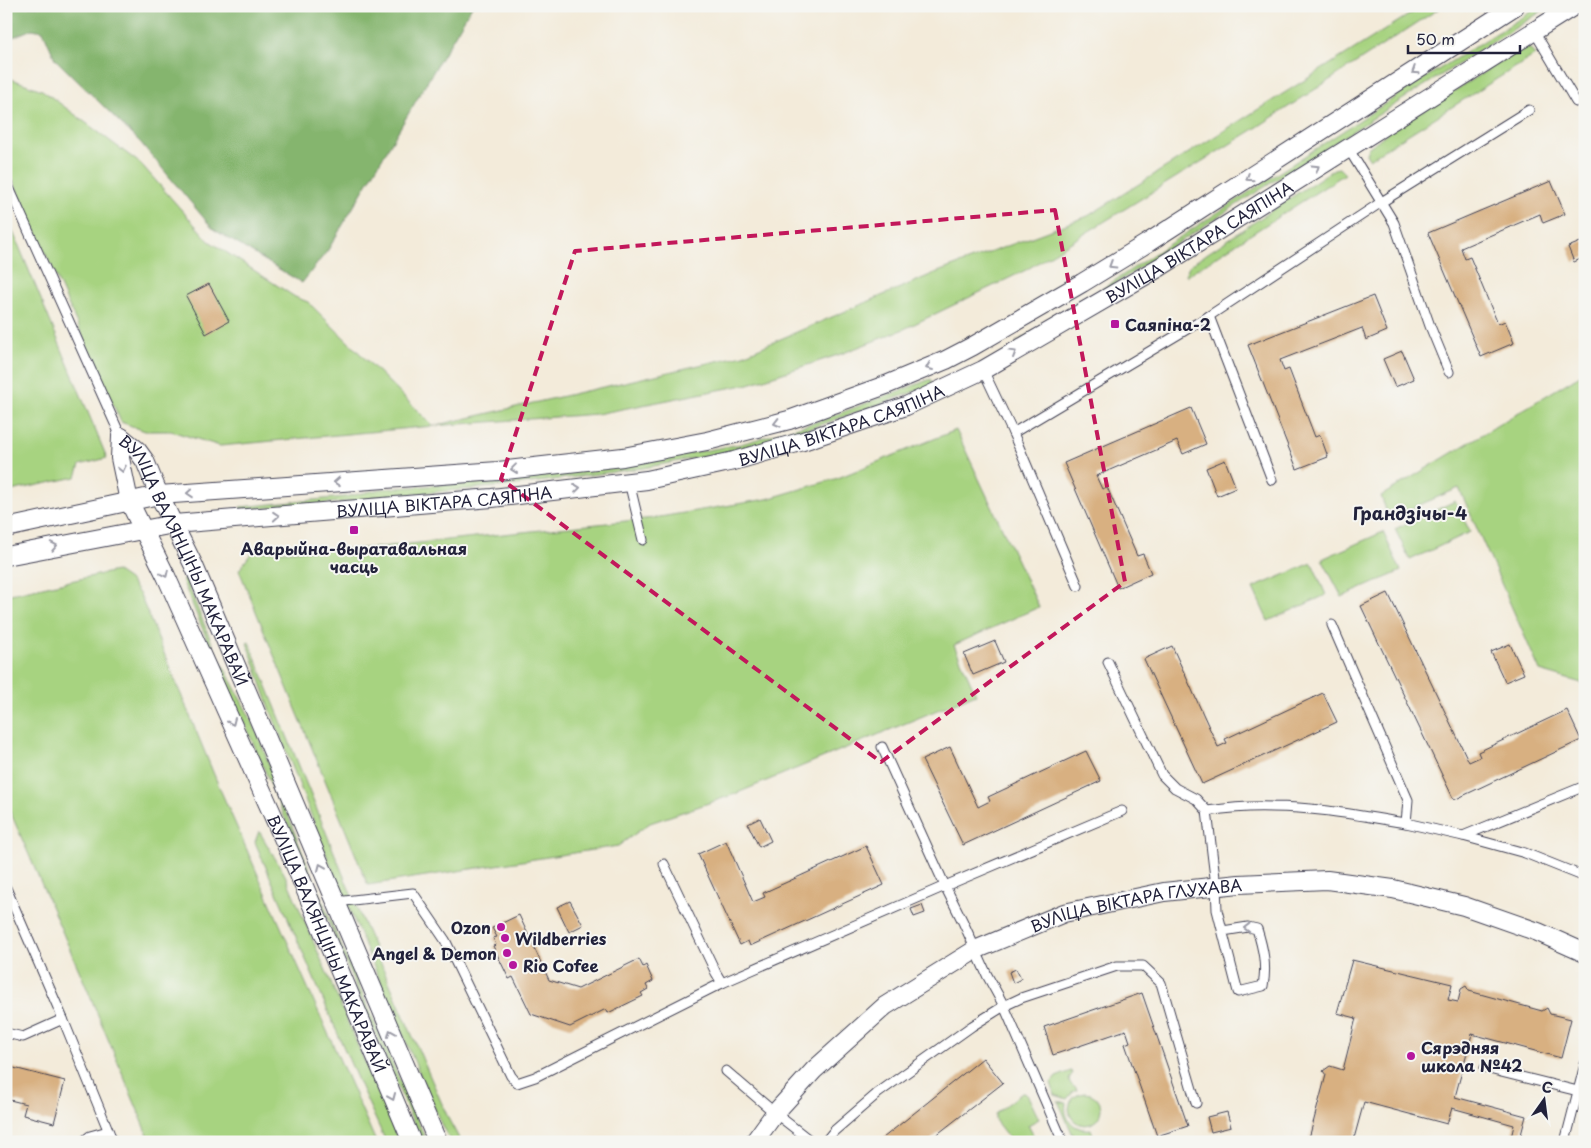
<svg xmlns="http://www.w3.org/2000/svg" width="1591" height="1148" font-family="'Playpen Sans',sans-serif">
<style>
.green{fill:#a7d380;stroke:#647a5e}
.forest{fill:#85b56e;stroke:#546c54}
.building{fill:#d8b081}
.lines{fill:none;stroke-linecap:round;stroke-linejoin:round}
.service-casing{stroke:#414053;stroke-width:11}
.minor-casing{stroke:#414053;stroke-width:20}
.service{stroke:#fff;stroke-width:9}
.minor{stroke:#fff;stroke-width:18}
.oneway{stroke:#9c9ca7}
.marked{fill:none;stroke:#c2185b;stroke-width:4;stroke-dasharray:10 6;stroke-linejoin:round}
.poi-dot{fill:#b5179e;stroke:#f6f6f2;stroke-width:2}
.labels{text-anchor:middle;dominant-baseline:central;stroke-width:4;stroke-linejoin:round;paint-order:stroke}
.street-label{font-size:16px;fill:#22223b;stroke:#f6f6f2}
.poi-label{font-size:16px;font-weight:bold;fill:#22223b;stroke:#f6f6f2;text-anchor:start}
.neighbourhood-label{font-size:18px;font-weight:bold;fill:#22223b;stroke:#f6f6f2}
</style>
<rect width="100%" height="100%" fill="#f6f6f2"/>
<filter id="ink" filterUnits="userSpaceOnUse"><feTurbulence type="fractalNoise" baseFrequency=".02" numOctaves="2"/><feDisplacementMap in="SourceGraphic" scale="10" xChannelSelector="R" yChannelSelector="G"/><feConvolveMatrix kernelMatrix="1 2 1 2 8 2 1 2 1" color-interpolation-filters="sRGB"/></filter>
<filter id="wash" filterUnits="userSpaceOnUse"><feTurbulence type="fractalNoise" baseFrequency=".0096" numOctaves="4" result="noise"/><feDisplacementMap in="SourceGraphic" scale="20" xChannelSelector="R" yChannelSelector="G"/><feGaussianBlur stdDeviation="1.12" result="paint"/><feColorMatrix in="noise" values="0 0 0 0 0 0 0 0 0 0 0 0 0 0 0 0 0 1.4 0 .05"/><feComposite in="paint" operator="in"/></filter>
<g filter="url(#wash)">
<rect width="100%" height="100%" fill="#f3ebda"/>
<g class="green">
<path d="M1423 6H1443L1256 128 1026 270 904 329 841 354 749 384 597 414 433 426 220 446 171 431H145L121 422 6 165V77L42 90 141 164 209 241 295 297 308 302 433 426 743 355 935 273 1088 216Z"/>
<path d="M1540 6H1550L1244 200 1087 302 1016 342 1086 300 1154 254 1409 88Z"/>
<path d="M1524 47 1529 48 1535 55 1369 159 1366 154 1368 148 1387 133Z"/>
<path d="M1339 168 1345 174 1186 276V272L1190 265 1334 169Z"/>
<path d="M6 215 107 458 80 465 76 477 6 492Z"/>
<path d="M1585 372V684L1540 671 1459 488 1389 518 1381 496Z"/>
<path d="M931 379 933 385 820 425 742 449 643 468 515 485 390 496 344 502 241 510 240 507 345 497 381 489 513 480 642 462 741 444 819 421Z"/>
<path d="M956 430 1039 607 954 645 976 694 735 794 650 823 618 846 368 885 239 570 252 552 372 548 654 518 767 499 838 478Z"/>
<path d="M1455 501 1470 532 1410 560 1395 529Z"/>
<path d="M1383 532 1401 571 1342 597 1322 559Z"/>
<path d="M1312 563 1326 595 1268 621 1253 588Z"/>
<path d="M116 571 129 580 140 595 220 789 376 1142H151L88 991 6 802V595Z"/>
<path d="M183 579 186 580 214 648 255 727 297 839 333 927 427 1142H422L408 1111 252 740 221 673 183 582Z"/>
<path d="M249 642 353 899 449 1120 461 1142H451L442 1126 330 864 272 714 247 643Z"/>
<path d="M259 831 285 875 399 1142H386L359 1083 255 842Z"/>
<path d="M1071 1071 1072 1074 1069 1079C1070 1084 1072 1086 1076 1088L1077 1090 1073 1092 1067 1099 1055 1095 1051 1083 1056 1077Z"/>
<path d="M1022 1093H1025L1028 1096 1039 1119 1028 1125 1037 1142H1012L995 1120V1114Z"/>
<circle cx="1085" cy="1109" r="16"/>
<path d="M1058 1101 1066 1103C1063 1120 1075 1131 1091 1129L1095 1142H1092L1091 1138 1083 1141V1142H1076Z"/>
</g>
<path class="forest" d="M6 6H472L328 250 302 283 213 229 141 143 55 59 43 31 32 29 6 40Z"/>
<g id="blocks">
<g class="building">
<path d="M1551 181 1565 214 1543 223 1540 214 1461 248 1465 259 1470 257 1498 324 1505 321 1514 343 1481 357 1428 233Z"/>
<path d="M1583 241 1585 244V257L1574 262 1568 247Z"/>
<path d="M209 284 229 321 206 334 186 296Z"/>
<path d="M1373 296 1387 331 1366 340 1362 328 1280 360 1284 371 1289 369 1315 437 1320 435 1328 457 1297 469 1248 345Z"/>
<path d="M1402 351 1414 379 1395 387 1383 359Z"/>
<path d="M1191 408 1206 444 1183 454 1177 441 1096 476 1102 489 1107 487 1137 556 1143 554 1151 573 1118 588 1064 463Z"/>
<path d="M1225 460 1236 488 1217 496 1206 468Z"/>
<path d="M1388 593 1469 762 1480 757 1478 752 1567 710 1581 740 1454 800 1361 606Z"/>
<path d="M995 641 1004 662 973 675 964 654Z"/>
<path d="M1510 644 1524 674 1505 682 1491 652Z"/>
<path d="M1172 646 1218 747 1227 743 1225 739 1323 693 1337 722 1202 784 1144 659Z"/>
<path d="M950 747 978 807 990 801 988 797 1086 751 1101 781 963 845 922 760Z"/>
<path d="M760 818 771 841 759 847 748 824Z"/>
<path d="M726 841 753 902 765 897 763 893 866 846 884 885 750 946 748 941 740 945 698 854Z"/>
<path d="M570 901 583 925 569 932 557 907Z"/>
<path d="M922 905 925 913 914 917 911 909Z"/>
<path d="M519 915 549 980 578 989 639 959 643 967 646 965 653 981 646 985 648 989 641 993 643 996 608 1013 606 1009 570 1027 531 1014 513 977 509 979 493 946 496 945 493 938 497 937 492 928Z"/>
<path d="M1352 960 1452 984 1448 1000 1458 1002 1461 989 1466 986 1469 991 1542 1011 1547 1008 1550 1014 1571 1019 1561 1058 1472 1034 1455 1097 1526 1116 1519 1142H1510L1514 1125 1452 1108 1447 1124 1364 1102 1353 1142H1308L1326 1075 1323 1071 1330 1066 1343 1070 1356 1018 1337 1013Z"/>
<path d="M1016 969 1021 979 1013 983 1009 972Z"/>
<path d="M1142 993 1188 1126 1157 1136 1125 1044 1130 1042 1126 1030 1053 1055 1044 1027Z"/>
<path d="M983 1058 1003 1083 935 1136 929 1142H878Z"/>
<path d="M6 1066 65 1081 54 1123 23 1115 26 1104 6 1099Z"/>
<path d="M1227 1112 1231 1127 1211 1132 1207 1117Z"/>
</g>
</g>
</g>
<g filter="url(#ink)">
<use href="#blocks" fill-opacity="0" stroke="#414053" stroke-width="1"/>
<g class="lines">
<g class="service-casing">
<g id="service">
<path d="M1534 31 1576 102"/>
<path d="M1348 148 1394 223 1430 326 1449 372"/>
<path d="M6 181 121 437"/>
<path d="M1209 316 1272 480"/>
<path d="M983 370 1013 433"/>
<path d="M629 482 643 540"/>
<path d="M1078 586 1013 433 1209 316 1380 203 1529 110"/>
<path d="M1108 662 1162 775 1175 788 1196 799 1207 811 1216 886 1217 910 1238 992 1263 986C1267 966 1263 948 1257 929L1248 927 1223 931"/>
<path d="M882 747 945 886 963 922 987 975 1004 1006 1063 1142"/>
<path d="M1207 811C1229 808 1251 806 1272 807 1317 807 1362 816 1406 823L1408 800 1332 625"/>
<path d="M1406 823 1463 836 1580 788 1585 791"/>
<path d="M1463 836 1525 853 1585 877"/>
<path d="M664 864 716 973 722 983"/>
<path d="M6 888 63 1019 113 1142"/>
<path d="M336 902 413 893 445 940 511 1076 517 1083 535 1077 722 983 945 886 1122 811"/>
<path d="M6 1033 23 1037 63 1019"/>
<path d="M1485 1068 1578 1091"/>
<path d="M726 1071 775 1113 812 1142"/>
<path d="M83 1142 90 1136 108 1131"/>
<path d="M825 1142 834 1131 878 1093 972 1026 1004 1006 1021 998 1117 966H1143L1161 983 1196 1103"/>
<path d="M1565 1142 1585 1064"/>
</g>
</g>
<g class="minor-casing">
<g id="minor">
<path id="s1" d="M121 437 137 450 145 461 159 495 194 566 435 1136 439 1142"/>
<path id="s2" d="M121 437 120 458 129 501 166 576 292 858 412 1142"/>
<path d="M6 528 159 495 498 471 623 457 707 441 789 420 886 385 946 360 973 346 1082 283 1149 242 1515 6"/>
<path id="s3" d="M6 556 174 524 492 498 647 480 734 461 800 442 906 406 983 370 1160 267 1574 6"/>
<path id="s4" d="M754 1142 775 1113 814 1070 885 1006 975 950 1064 913 1164 892 1239 884 1327 880 1393 889 1464 906 1538 932 1585 953"/>
</g>
</g>
<use href="#service" class="service"/>
<use href="#minor" class="minor"/>
</g>
<defs><path id="oneway-chevron" d="M-2-3.5L2.5 0L-2 3.5" fill="none" stroke-width="1.6" stroke-linecap="round" stroke-linejoin="round" transform="scale(1.25)"/></defs>
<g class="oneway">
<use href="#oneway-chevron" transform="translate(1415 71) rotate(147)"/>
<use href="#oneway-chevron" transform="translate(1316 168) rotate(-32)"/>
<use href="#oneway-chevron" transform="translate(1249 178) rotate(147)"/>
<use href="#oneway-chevron" transform="translate(1112 265) rotate(148)"/>
<use href="#oneway-chevron" transform="translate(1013 353) rotate(-30)"/>
<use href="#oneway-chevron" transform="translate(929 367) rotate(157)"/>
<use href="#oneway-chevron" transform="translate(777 423) rotate(166)"/>
<use href="#oneway-chevron" transform="translate(122 469) rotate(78)"/>
<use href="#oneway-chevron" transform="translate(514 469) rotate(173)"/>
<use href="#oneway-chevron" transform="translate(337 482) rotate(176)"/>
<use href="#oneway-chevron" transform="translate(577 488) rotate(-7)"/>
<use href="#oneway-chevron" transform="translate(190 493) rotate(176)"/>
<use href="#oneway-chevron" transform="translate(276 516) rotate(-5)"/>
<use href="#oneway-chevron" transform="translate(54 546) rotate(-11)"/>
<use href="#oneway-chevron" transform="translate(165 574) rotate(65)"/>
<use href="#oneway-chevron" transform="translate(232 722) rotate(66)"/>
<use href="#oneway-chevron" transform="translate(321 867) rotate(-113)"/>
<use href="#oneway-chevron" transform="translate(1247 928) rotate(-180)"/>
<use href="#oneway-chevron" transform="translate(391 1033) rotate(-113)"/>
<use href="#oneway-chevron" transform="translate(392 1097) rotate(67)"/>
</g>
</g>
<path class="marked" d="M1055 210 1125 582 881 762 501 479 575 251Z"/>
<g class="poi-dot">
<rect x="1110" y="319" width="10" height="10" rx="2.5"/>
<rect x="349" y="525" width="10" height="10" rx="2.5"/>
<circle cx="501" cy="927" r="5"/>
<circle cx="505" cy="938" r="5"/>
<circle cx="507" cy="953" r="5"/>
<circle cx="513" cy="965" r="5"/>
<circle cx="1411" cy="1056" r="5"/>
</g>
<g class="labels">
<g class="street-label">
<text stroke="none"><textPath href="#s3" startOffset="1252">ВУЛІЦА ВІКТАРА САЯПІНА</textPath></text>
<text stroke="none"><textPath href="#s3" startOffset="848">ВУЛІЦА ВІКТАРА САЯПІНА</textPath></text>
<text stroke="none"><textPath href="#s3" startOffset="442">ВУЛІЦА ВІКТАРА САЯПІНА</textPath></text>
<text stroke="none"><textPath href="#s1" startOffset="140">ВУЛІЦА ВАЛЯНЦІНЫ МАКАРАВАЙ</textPath></text>
<text stroke="none"><textPath href="#s4" startOffset="464">ВУЛІЦА ВІКТАРА ГЛУХАВА</textPath></text>
<text stroke="none"><textPath href="#s2" startOffset="550">ВУЛІЦА ВАЛЯНЦІНЫ МАКАРАВАЙ</textPath></text>
</g>
<g class="poi-label">
<text x="1125" y="324">Саяпіна-2</text>
<text x="354" y="548" text-anchor="middle">Аварыйна-выратавальная<tspan x="354" dy="18">часць</tspan></text>
<text x="491" y="927" text-anchor="end">Ozon</text>
<text x="515" y="938">Wildberries</text>
<text x="497" y="953" text-anchor="end">Angel &amp; Demon</text>
<text x="523" y="965">Rio Cofee</text>
<text x="1421" y="1047">Сярэдняя<tspan x="1421" dy="18">школа №42</tspan></text>
</g>
<g class="neighbourhood-label">
<text x="1410" y="512">Грандзічы-4</text>
</g>
</g>
<rect width="1591" height="1148" fill="none" stroke="#f6f6f2" stroke-width="25"/>
<g transform="translate(1544 1100) rotate(14)" stroke="#f6f6f2" stroke-width="4" paint-order="stroke">
<path d="M0-4L9 19L0 12L-9 19Z" fill="#22223b"/>
<text y="-8" font-size="14" font-weight="bold" text-anchor="middle" fill="#22223b">С</text>
</g>
<path d="M1408 45v8h112v-8" fill="none" stroke="#22223b" stroke-width="2.5"/>
<text x="1416" y="45" font-size="15" fill="#22223b" stroke="#f6f6f2" stroke-width="4" paint-order="stroke">50 m</text>
</svg>
